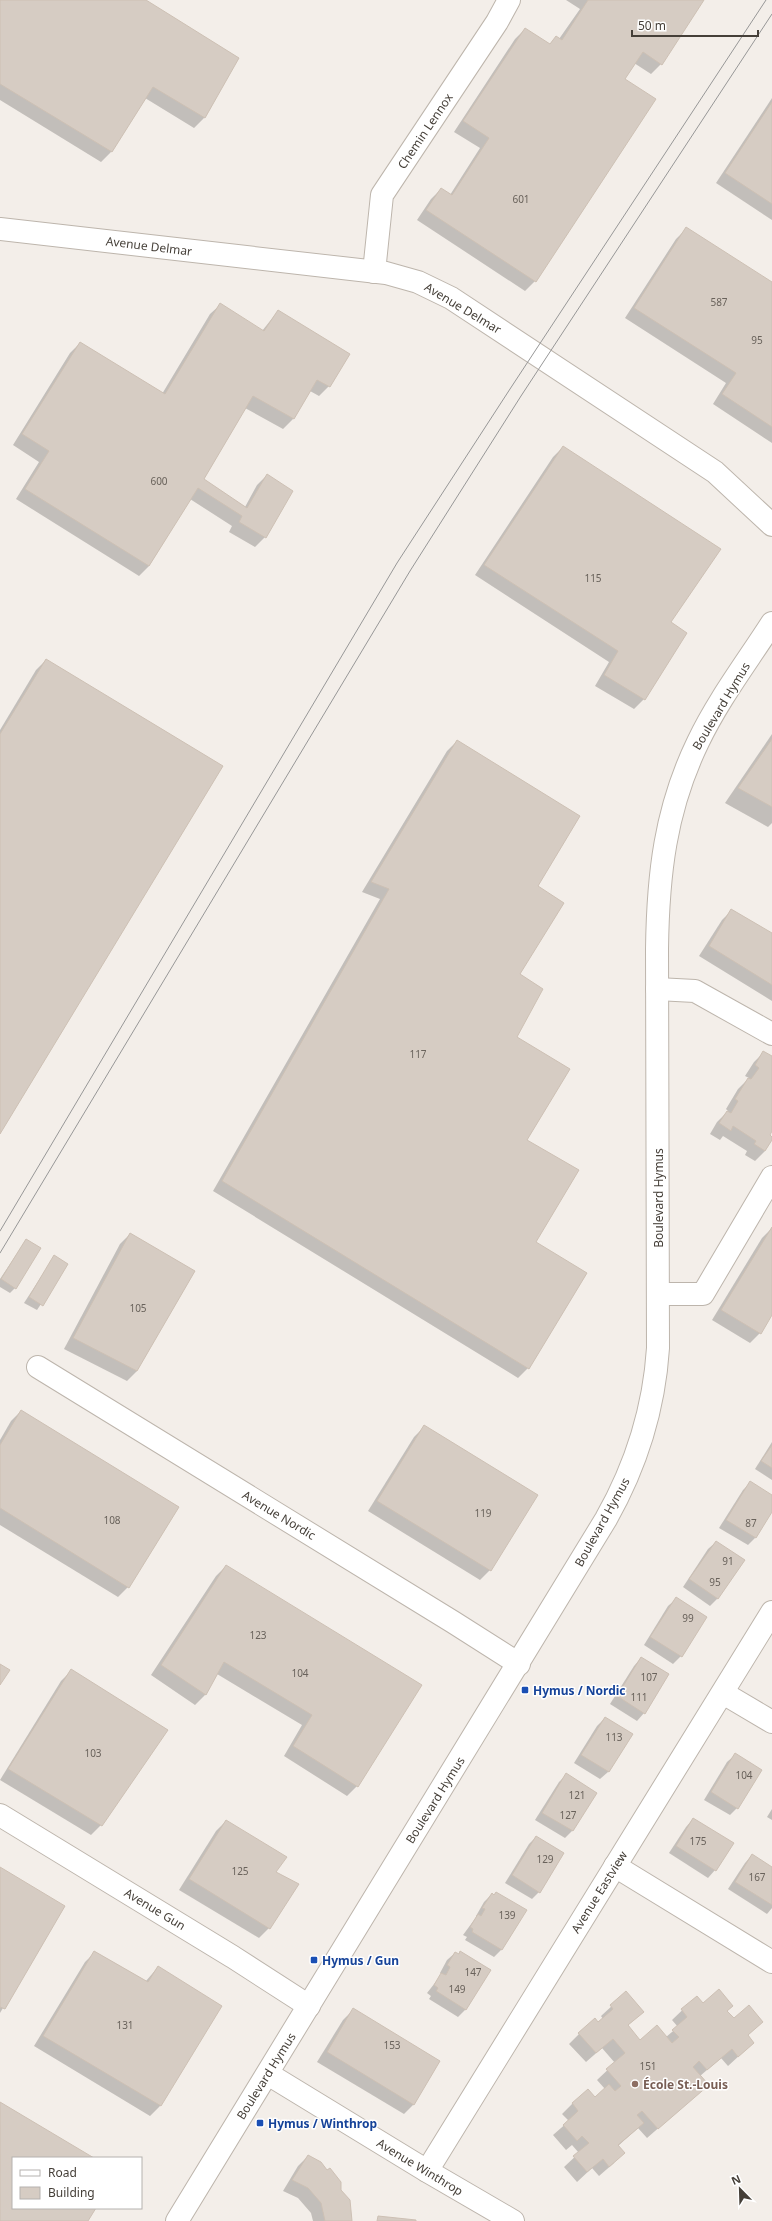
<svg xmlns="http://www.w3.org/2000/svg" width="772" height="2221" font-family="'Noto Sans',sans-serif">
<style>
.shadow{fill:#0003}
.building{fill:#d6ccc3;stroke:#cdc0b4}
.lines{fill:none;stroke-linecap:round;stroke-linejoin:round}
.minor-casing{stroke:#bdb5ac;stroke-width:24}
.minor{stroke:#fff;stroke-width:22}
.tram{stroke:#979797;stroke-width:1}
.transit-dot{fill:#1a4fb4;stroke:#fff;stroke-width:1.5}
.education-dot{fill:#8d6e63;stroke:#fff;stroke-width:1.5}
.labels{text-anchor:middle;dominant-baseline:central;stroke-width:3;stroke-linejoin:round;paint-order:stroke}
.number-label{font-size:10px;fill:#69625b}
.street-label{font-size:12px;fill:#453f38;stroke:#fff}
.transit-label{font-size:12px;font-weight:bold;fill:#164399;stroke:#fff;text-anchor:start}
.education-label{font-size:12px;font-weight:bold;fill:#785e54;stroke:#fff;text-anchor:start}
</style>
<rect width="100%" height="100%" fill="#f3eee9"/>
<g class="shadow">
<path d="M0 0H144L238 58 204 118 194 128 145 98 111 152 101 162 0 100Z"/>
<path d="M566 0H703L661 64 651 74 634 63 624 79 535 281 525 291 417 220 431 199 441 189 450 195 480 148 454 132 515 39 525 29 549 45 556 37 559 39 580 9Z"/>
<path d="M772 98V220L716 183Z"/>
<path d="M686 229 772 283V443L713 404 726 383 625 318 676 239Z"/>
<path d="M220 305 262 331 278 311 349 354 329 386 319 396 310 391 293 419 283 429 245 408 203 480 245 507 257 485 267 475 265 537 255 547 229 532 232 526 190 499 149 566 139 576 16 499 39 462 13 445 70 353 80 343 162 394 210 314Z"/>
<path d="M563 447 670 622 644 699 634 709 595 686 609 662 475 575 553 457Z"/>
<path d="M46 660 0 1132V730L36 670Z"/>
<path d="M772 734V823L768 827 725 803Z"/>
<path d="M457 741 536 886 519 974 515 1038 534 1243 586 1274 528 1368 518 1378 213 1191 380 899 362 892 447 751Z"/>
<path d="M732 910 772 935V1001L699 956 722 920Z"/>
<path d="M764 1052 772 1057V1129L768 1136 772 1139 765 1151 755 1161 745 1155 747 1151 723 1136 720 1140 710 1134 717 1122 728 1111 726 1109 738 1089 749 1078 745 1076 754 1062Z"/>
<path d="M772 1228V1313L760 1333 750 1343 712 1320 762 1238Z"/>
<path d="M130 1234 137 1371 127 1381 64 1349 120 1244Z"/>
<path d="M26 1240 15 1288 10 1293 0 1287V1279Z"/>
<path d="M54 1257 67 1265 37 1310 24 1303Z"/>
<path d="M21 1411 177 1507 128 1587 118 1597 0 1525V1440L11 1421Z"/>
<path d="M424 1427 490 1570 480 1580 368 1511 414 1437Z"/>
<path d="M772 1442V1480L755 1469Z"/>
<path d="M750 1483 772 1496V1510L755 1538 748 1545 719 1528 743 1490Z"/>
<path d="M716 1542 718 1598 710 1606 683 1587 708 1549Z"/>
<path d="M226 1566 357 1786 347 1796 284 1756 302 1725 217 1674 205 1695 195 1705 151 1675 216 1576Z"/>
<path d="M676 1599 681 1656 673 1664 644 1645 668 1606Z"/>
<path d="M641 1658 644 1713 637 1721 610 1704 634 1666Z"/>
<path d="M71 1671 101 1825 91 1835 0 1780 61 1681Z"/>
<path d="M605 1718 631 1734 608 1772 600 1779 574 1763 597 1726Z"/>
<path d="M735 1755 737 1808 730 1815 704 1800 727 1762Z"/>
<path d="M566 1775 596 1793 572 1831 565 1838 535 1820 559 1782Z"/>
<path d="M772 1809V1820L767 1817Z"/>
<path d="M693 1819 715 1870 708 1878 669 1853 686 1827Z"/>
<path d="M226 1821 269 1928 259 1938 179 1890 216 1831Z"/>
<path d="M536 1837 539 1892 532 1899 505 1883 529 1844Z"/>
<path d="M752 1855 772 1868V1908L767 1914 728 1889 745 1863Z"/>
<path d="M0 1868 63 1906 0 2013Z"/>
<path d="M492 1894 525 1910 501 1950 494 1957 465 1940 467 1937 463 1935 477 1916H476L484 1902Z"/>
<path d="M95 1952 146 1981 158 1967 221 2006 160 2106 150 2116 34 2046 85 1962Z"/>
<path d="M455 1953 466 2009 458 2017 429 1999 431 1996 427 1993 442 1974 440 1973 447 1960Z"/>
<path d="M626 1993 643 2012 627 2026 640 2041 666 2037 678 2027 672 2020 696 1997 703 2005 726 2012 734 2020 762 2022 747 2036 753 2043 728 2066 721 2058 700 2076 708 2085 647 2138 638 2128 618 2146 614 2163 599 2176 592 2168 577 2182 564 2167 579 2153 572 2145 566 2150 553 2135 569 2121 562 2114 572 2104 588 2091 594 2099 605 2089 597 2080 615 2063 602 2048 586 2062 569 2044 579 2034 603 2019 601 2016Z"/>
<path d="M353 2010 414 2104 404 2114 317 2062 343 2020Z"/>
<path d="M308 2156 326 2171 340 2190 351 2221H313L311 2213 298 2198 283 2191 298 2166Z"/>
</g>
<g class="building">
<path d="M0 0H146L239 58 205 118 153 87 112 152 0 84Z"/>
<path d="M588 0H704L662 65 643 52 625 79 656 99 536 282 426 210 441 188 452 195 489 138 463 121 525 28 550 44 556 36 562 40Z"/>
<path d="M772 102V204L725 173Z"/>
<path d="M686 227 772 282V427L722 394 736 373 634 308Z"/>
<path d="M220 303 264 331 278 310 350 354 330 387 317 380 294 419 253 396 204 479 247 508 267 474 293 491 266 538 239 522 242 516 198 488 149 566 25 489 49 451 22 434 80 342 165 394Z"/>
<path d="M563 446 721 549 671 622 687 633 645 700 604 675 618 651 484 565Z"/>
<path d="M46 659 223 766 0 1134V734Z"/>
<path d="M772 739V807L738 788Z"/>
<path d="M457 740 580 816 538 886 564 903 520 974 543 989 517 1037 570 1069 527 1140 579 1170 536 1242 587 1273 529 1369 222 1181 389 889 371 882Z"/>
<path d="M731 909 772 933V985L709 946Z"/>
<path d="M763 1051 772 1056V1131L770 1135 772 1137V1140L765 1151 754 1144 756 1141 733 1126 731 1131 719 1123 727 1111 731 1113 738 1101 735 1099 748 1078 751 1079 759 1068 755 1065Z"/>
<path d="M772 1227V1315L761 1334 721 1310Z"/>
<path d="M130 1233 195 1271 137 1371 73 1338Z"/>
<path d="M26 1239 41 1248 16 1289 1 1279Z"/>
<path d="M54 1255 68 1264 43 1306 29 1297Z"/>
<path d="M21 1410 179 1507 129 1588 0 1508V1445Z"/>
<path d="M424 1425 538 1495 491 1571 377 1501Z"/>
<path d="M772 1445V1468L761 1461Z"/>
<path d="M750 1481 772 1495V1512L756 1538 726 1520Z"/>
<path d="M716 1541 745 1560 718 1599 689 1579Z"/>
<path d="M226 1565 422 1685 358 1787 293 1746 312 1715 224 1662 206 1695 161 1665Z"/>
<path d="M676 1597 707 1617 682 1657 650 1637Z"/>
<path d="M641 1657 669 1674 645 1714 617 1696Z"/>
<path d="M0 1664 10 1670 0 1685Z"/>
<path d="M71 1669 168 1730 102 1826 8 1769Z"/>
<path d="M605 1717 633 1734 609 1772 581 1755Z"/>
<path d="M735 1753 762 1770 738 1809 711 1792Z"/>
<path d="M566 1773 597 1793 573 1831 542 1813Z"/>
<path d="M693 1818 734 1843 716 1871 676 1846Z"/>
<path d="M226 1820 287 1857 276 1872 299 1884 270 1929 189 1879Z"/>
<path d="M536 1836 564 1853 540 1893 512 1875Z"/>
<path d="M752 1854 772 1867V1905L735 1882Z"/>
<path d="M0 1867 65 1906 5 2009 0 2007Z"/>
<path d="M496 1892 527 1910 502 1950 472 1932 473 1929 470 1927 478 1914 481 1916 485 1909 482 1908 492 1893 494 1895Z"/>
<path d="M94 1951 148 1982 158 1966 222 2006 161 2106 43 2036Z"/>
<path d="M460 1951 491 1970 466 2010 436 1991 438 1988 434 1985 441 1973 446 1975 450 1967 447 1965 455 1952 459 1954Z"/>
<path d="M719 1989 733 2006 727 2011 734 2018 749 2005 763 2022 748 2035 754 2043 738 2057 732 2049 707 2070 699 2061 693 2067 709 2085 658 2129 642 2111 637 2115 644 2123 618 2145 625 2153 609 2167 603 2159 587 2172 573 2156 589 2143 582 2136 577 2141 563 2125 578 2111 572 2103 588 2089 595 2097 609 2084 615 2091 621 2086 606 2069 625 2053 613 2039 596 2053 578 2033 595 2018 598 2022 613 2009 610 2005 626 1991 644 2012 628 2025 640 2040 657 2025 672 2043 679 2037 672 2030 687 2017 681 2009 697 1996 703 2003Z"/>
<path d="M353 2008 440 2061 414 2105 327 2052Z"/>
<path d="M0 2102 94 2158H13V2208H96L88 2221H0Z"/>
<path d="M308 2155 321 2162 327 2170 330 2168 341 2182V2190L350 2200 352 2221H325L321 2203 308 2188 292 2180Z"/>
<path d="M378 2216 416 2220V2221H377Z"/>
</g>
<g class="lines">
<g class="minor-casing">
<g id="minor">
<path d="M0 229 386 273 418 282 451 298 715 472 772 525"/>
<path d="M374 272 382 195 497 22 509 0"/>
<path d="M657 989 695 991 772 1034"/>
<path d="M659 1294H703L772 1177"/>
<path d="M38 1367 453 1622 519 1664"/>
<path d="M723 1693 772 1722"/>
<path d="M0 1815 233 1957 309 2006"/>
<path d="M615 1866 772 1962"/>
<path d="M268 2074 427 2171 513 2221"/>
<path d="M427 2171 772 1612"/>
<path d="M177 2221 606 1519C636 1466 654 1410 658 1348L657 949C658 875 665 810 698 742 718 700 747 662 772 623"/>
</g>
</g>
<use href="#minor" class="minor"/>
<g class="tram">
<path d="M0 1231 397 563 510 389 766 0"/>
<path d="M0 1253 410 571 521 396 772 14"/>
</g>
</g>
<g class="transit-dot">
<rect x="521" y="1686" width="8" height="8" rx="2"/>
<rect x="310" y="1956" width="8" height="8" rx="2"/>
<rect x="256" y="2119" width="8" height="8" rx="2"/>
</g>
<circle class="education-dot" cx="635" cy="2084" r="4"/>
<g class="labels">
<g class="number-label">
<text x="521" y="199">601</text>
<text x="719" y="302">587</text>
<text x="757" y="340">95</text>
<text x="159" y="481">600</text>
<text x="593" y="578">115</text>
<text x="418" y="1054">117</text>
<text x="138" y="1308">105</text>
<text x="483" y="1513">119</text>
<text x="112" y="1520">108</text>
<text x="751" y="1523">87</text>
<text x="728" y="1561">91</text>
<text x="715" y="1582">95</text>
<text x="688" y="1618">99</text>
<text x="258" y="1635">123</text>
<text x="300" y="1673">104</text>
<text x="649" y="1677">107</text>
<text x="639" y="1697">111</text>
<text x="614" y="1737">113</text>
<text x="93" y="1753">103</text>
<text x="744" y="1775">104</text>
<text x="577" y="1795">121</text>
<text x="568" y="1815">127</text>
<text x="698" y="1841">175</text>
<text x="545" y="1859">129</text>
<text x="240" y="1871">125</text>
<text x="757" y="1877">167</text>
<text x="507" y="1915">139</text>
<text x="473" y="1972">147</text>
<text x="457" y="1989">149</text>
<text x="125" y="2025">131</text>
<text x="392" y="2045">153</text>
<text x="648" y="2066">151</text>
</g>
<g class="street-label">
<text transform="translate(425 131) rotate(-56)">Chemin Lennox</text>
<text transform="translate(149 246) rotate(7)">Avenue Delmar</text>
<text transform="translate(463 308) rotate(31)">Avenue Delmar</text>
<text transform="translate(721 706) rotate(-59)">Boulevard Hymus</text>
<text transform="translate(658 1198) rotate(-90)">Boulevard Hymus</text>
<text transform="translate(279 1515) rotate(31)">Avenue Nordic</text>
<text transform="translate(602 1522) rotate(-61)">Boulevard Hymus</text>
<text transform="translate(435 1800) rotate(-58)">Boulevard Hymus</text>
<text transform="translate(599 1892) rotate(-58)">Avenue Eastview</text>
<text transform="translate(155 1909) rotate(31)">Avenue Gun</text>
<text transform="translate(266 2076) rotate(-58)">Boulevard Hymus</text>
<text transform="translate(420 2167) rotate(31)">Avenue Winthrop</text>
</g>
<g class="transit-label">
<text x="533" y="1690">Hymus / Nordic</text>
<text x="322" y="1960">Hymus / Gun</text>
<text x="268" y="2123">Hymus / Winthrop</text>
</g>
<g class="education-label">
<text x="643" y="2084">École St.-Louis</text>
</g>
</g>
<rect x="12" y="2157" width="130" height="52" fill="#ffffff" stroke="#b5b2af"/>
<rect x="20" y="2170" width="20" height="6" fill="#ffffff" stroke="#b5b2af"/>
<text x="48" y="2177" font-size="12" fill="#453f38">Road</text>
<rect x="20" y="2187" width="20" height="12" fill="#d6ccc3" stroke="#b5b2af"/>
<text x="48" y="2197" font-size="12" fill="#453f38">Building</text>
<g transform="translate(740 2189) rotate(337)" stroke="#ffffff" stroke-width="3" paint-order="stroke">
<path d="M0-3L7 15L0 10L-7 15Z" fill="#453f38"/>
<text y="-6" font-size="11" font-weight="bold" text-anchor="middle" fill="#453f38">N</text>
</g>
<path d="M632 30v6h126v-6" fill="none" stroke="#453f38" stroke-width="2"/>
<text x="638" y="30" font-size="12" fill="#453f38" stroke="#ffffff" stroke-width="3" paint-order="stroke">50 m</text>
</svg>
